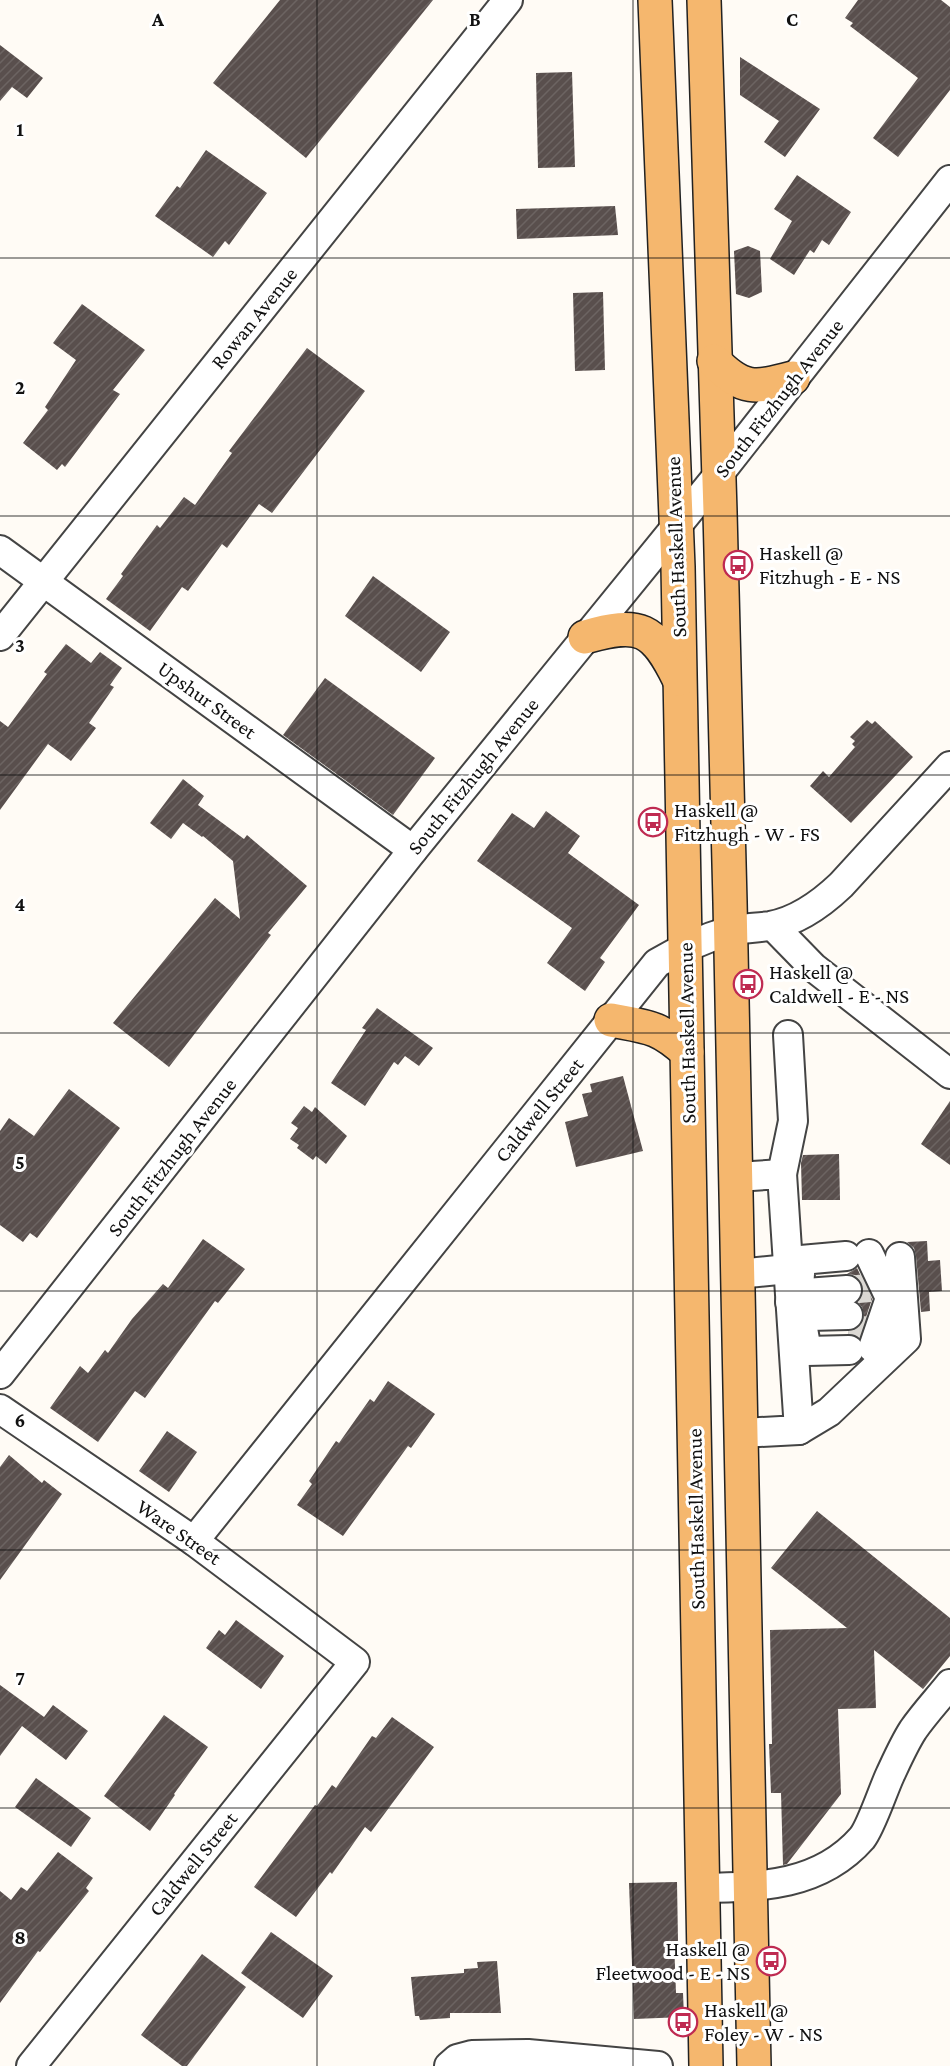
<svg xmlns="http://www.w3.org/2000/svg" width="950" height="2066" font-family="'Crimson Pro',serif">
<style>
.building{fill:url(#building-hatch)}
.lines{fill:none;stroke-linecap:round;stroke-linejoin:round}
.minor-tunnel{stroke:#dbd8d3;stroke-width:28;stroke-dasharray:28 14;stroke-linecap:butt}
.minor-casing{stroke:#444;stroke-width:32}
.major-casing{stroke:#222;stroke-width:36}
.minor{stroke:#fff;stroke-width:28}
.major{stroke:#f5b76e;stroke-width:33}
.grid{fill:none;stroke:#111;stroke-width:1.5;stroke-opacity:0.55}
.labels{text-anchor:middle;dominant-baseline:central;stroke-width:6;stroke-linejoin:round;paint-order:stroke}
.street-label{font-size:21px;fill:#111;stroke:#fff}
.poi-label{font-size:21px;fill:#111;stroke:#fff;text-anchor:start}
.grid-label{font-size:20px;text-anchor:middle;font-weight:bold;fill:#111;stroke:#fff;stroke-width:6;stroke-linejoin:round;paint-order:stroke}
</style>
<defs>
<pattern id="building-hatch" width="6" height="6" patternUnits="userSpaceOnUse" patternTransform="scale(1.5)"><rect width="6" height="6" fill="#594f4d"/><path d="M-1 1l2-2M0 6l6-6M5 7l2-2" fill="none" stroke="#6c6462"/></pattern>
</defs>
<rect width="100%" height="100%" fill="#fffbf5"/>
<g class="building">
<path d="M280 0H433L306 158 213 83Z"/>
<path d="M858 0H941L950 7V90L898 157 873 138 918 78 850 26 853 23 845 18Z"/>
<path d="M0 45 43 78 27 98 12 87 0 101Z"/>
<path d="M740 57 820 109 785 157 764 142 779 121 740 95Z"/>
<path d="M572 72 575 167 538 168 536 73Z"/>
<path d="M206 150 267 193 229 245 225 241 213 257 155 216 177 186 180 188Z"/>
<path d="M797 175 851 212 829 245 822 240 814 253 810 250 794 275 770 259 792 221 774 209Z"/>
<path d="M615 206 618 235 517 239 516 209Z"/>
<path d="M748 246 760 251 762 292 749 298 736 294 734 251Z"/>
<path d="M603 292 605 370 575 371 573 293Z"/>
<path d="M82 304 145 350 113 390 120 394 65 467 62 464 57 470 23 443 48 410 45 407 76 360 53 343Z"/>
<path d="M307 348 365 391 272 513 259 504 227 548 222 544 188 591 182 587 150 631 106 599 123 576 121 574 157 525 160 528 184 497 195 505 232 453 229 451Z"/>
<path d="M373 576 450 632 421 672 345 616Z"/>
<path d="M66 644 91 663 100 652 122 668 110 685 114 687 89 723 96 728 71 761 48 744 0 810V721L8 727 47 674 44 672Z"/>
<path d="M325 678 435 758 393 815 283 735Z"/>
<path d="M867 720 872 724 875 721 913 757 851 823 810 786 823 771 829 777 855 747 852 744 855 741 850 737Z"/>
<path d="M183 779 204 796 198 805 244 839 247 835 307 886 268 933 271 935 169 1067 113 1023 215 898 240 919 233 861 203 836 202 837 183 823 171 839 150 823Z"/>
<path d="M546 811 580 836 568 853 639 905 600 958 605 962 585 991 547 963 572 928 477 861 512 813 534 828Z"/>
<path d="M377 1008 433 1048 419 1066 405 1056 398 1065 394 1062 365 1106 331 1083 366 1030 362 1028Z"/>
<path d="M623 1076 643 1151 576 1167 565 1122 588 1116 582 1094 592 1092 590 1084Z"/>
<path d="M69 1089 120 1128 37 1238 30 1233 23 1242 0 1225V1131L9 1118 34 1136Z"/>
<path d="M950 1101V1165L921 1144Z"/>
<path d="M304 1106 312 1112 315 1107 347 1136 326 1164 316 1156 313 1160 297 1148 299 1145 290 1139 298 1128 291 1123Z"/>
<path d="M839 1154 840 1200H802L801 1163 803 1155Z"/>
<path d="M203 1239 245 1269 218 1303 215 1301 145 1398 135 1391 98 1442 50 1408 80 1366 88 1373 105 1350 108 1353 132 1319 163 1284 168 1288Z"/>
<path d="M927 1241 928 1261 940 1260 942 1291 929 1292 930 1311 921 1312 916 1256 914 1248 907 1242Z"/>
<path d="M857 1268 872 1299 859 1338 848 1334V1331L857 1329 863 1322 864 1315 862 1307 858 1302 862 1297 863 1289 861 1281 855 1275 847 1274Z"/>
<path d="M388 1381 435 1414 411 1448 408 1446 343 1536 297 1505 312 1484 309 1481 336 1441 339 1443 370 1399 374 1402Z"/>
<path d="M167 1431 197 1452 169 1492 139 1471Z"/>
<path d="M9 1455 42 1483 44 1480 62 1494 0 1580V1467Z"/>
<path d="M817 1511 950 1618V1656L923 1689 874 1650 876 1708 838 1709 841 1794 787 1864 783 1865 781 1793H771L769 1744H772L770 1630 847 1628 771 1568Z"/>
<path d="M236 1620 284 1656 261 1689 206 1648 219 1630 225 1635Z"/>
<path d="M0 1685 44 1717 53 1705 88 1731 66 1760 22 1726 0 1756Z"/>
<path d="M164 1715 208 1747 174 1794 175 1795 150 1831 104 1796Z"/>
<path d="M392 1717 434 1747 371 1832 365 1827 332 1874 330 1872 296 1917 254 1887 315 1805 317 1806 332 1785 336 1788 372 1736 376 1738Z"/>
<path d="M36 1778 91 1818 71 1847 15 1807Z"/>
<path d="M58 1852 93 1878 86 1888 89 1891 40 1952 38 1951 0 2003V1891L11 1900 21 1887 27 1891Z"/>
<path d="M677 1882 678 1941H674L676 1993H683L684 2017 634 2019 629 1883Z"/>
<path d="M271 1932 333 1976 303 2018 241 1973Z"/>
<path d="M202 1954 246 1987 187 2066H182L141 2035Z"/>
<path d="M497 1961 501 2013H450V2018L420 2020 419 2016H415L411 1977 464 1973V1969L478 1968 477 1962Z"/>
</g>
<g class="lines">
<g class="minor-tunnel">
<path d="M847 1290 870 1288"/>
<path d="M848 1331 872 1330"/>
</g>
<g class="minor-casing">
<g id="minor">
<path d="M0 550 413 850"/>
<path d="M0 636 508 0"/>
<path d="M773 926 813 967 950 1074"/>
<path d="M782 1174 793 1121 788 1035"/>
<path d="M736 1177 782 1174 799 1430 742 1433"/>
<path d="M869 1254 890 1298 873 1348"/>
<path d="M846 1256 801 1260 798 1301 807 1351 849 1350"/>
<path d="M738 1274 788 1269"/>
<path d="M798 1301 809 1316 848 1315"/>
<path d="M790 1302 798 1301 806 1293 847 1290"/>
<path d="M0 1374 413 850 719 474 950 180"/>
<path d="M0 1409 194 1541 355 1662 31 2066"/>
<path d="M799 1430 829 1412 906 1339 900 1257"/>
<path d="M194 1541 657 963C681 949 702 939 729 931 742 928 756 928 770 926 798 921 821 904 841 885L950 766"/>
<path d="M702 1888C761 1887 820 1886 862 1838 871 1827 883 1790 890 1775 897 1760 904 1744 913 1730 924 1714 938 1699 950 1684"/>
<path d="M449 2066 457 2059 472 2055 528 2054 658 2066"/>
</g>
</g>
<g class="major-casing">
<g id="major">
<path d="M655 0 678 567 706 2066"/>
<path d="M704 0 720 512 730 902 754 2066"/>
<path d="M714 361C743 391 755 388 793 378"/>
<path d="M585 637C640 621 654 628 679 679"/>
<path d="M611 1020C648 1027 658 1026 687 1052"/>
</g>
</g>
<use href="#minor" class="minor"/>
<use href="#major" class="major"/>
</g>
<path class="grid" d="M317 0V2066M633 0V2066M0 258H950M0 516H950M0 775H950M0 1033H950M0 1291H950M0 1550H950M0 1808H950"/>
<defs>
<g id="bus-ring" transform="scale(1.5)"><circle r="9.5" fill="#fff" stroke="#bf2a51" stroke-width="1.5"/><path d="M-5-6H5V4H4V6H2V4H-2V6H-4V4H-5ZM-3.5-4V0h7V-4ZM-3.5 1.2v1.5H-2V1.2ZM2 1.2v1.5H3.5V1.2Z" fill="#bf2a51"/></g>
</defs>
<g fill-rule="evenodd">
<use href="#bus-ring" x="738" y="565"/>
<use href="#bus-ring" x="653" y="822"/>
<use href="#bus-ring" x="748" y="984"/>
<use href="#bus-ring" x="771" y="1961"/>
<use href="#bus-ring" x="683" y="2022"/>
</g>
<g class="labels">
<g class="street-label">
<text transform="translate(254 318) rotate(-51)">Rowan Avenue</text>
<text transform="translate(779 398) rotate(-52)">South Fitzhugh Avenue</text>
<text transform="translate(676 547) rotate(-92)">South Haskell Avenue</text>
<text transform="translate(207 700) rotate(36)">Upshur Street</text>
<text transform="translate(473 776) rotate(-51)">South Fitzhugh Avenue</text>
<text transform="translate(687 1033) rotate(-91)">South Haskell Avenue</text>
<text transform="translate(539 1110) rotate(-51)">Caldwell Street</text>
<text transform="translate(172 1157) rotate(-52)">South Fitzhugh Avenue</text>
<text transform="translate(696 1519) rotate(-91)">South Haskell Avenue</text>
<text transform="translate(179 1532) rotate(35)">Ware Street</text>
<text transform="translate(193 1864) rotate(-51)">Caldwell Street</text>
</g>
<g class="poi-label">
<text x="759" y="553">Haskell @<tspan x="759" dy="24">Fitzhugh - E - NS</tspan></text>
<text x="674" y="810">Haskell @<tspan x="674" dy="24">Fitzhugh - W - FS</tspan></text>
<text x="769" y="972">Haskell @<tspan x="769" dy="24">Caldwell - E - NS</tspan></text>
<text x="750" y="1949" text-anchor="end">Haskell @<tspan x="750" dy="24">Fleetwood - E - NS</tspan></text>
<text x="704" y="2010">Haskell @<tspan x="704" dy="24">Foley - W - NS</tspan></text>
</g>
</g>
<g class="grid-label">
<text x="158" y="26">A</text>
<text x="475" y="26">B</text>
<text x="792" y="26">C</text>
<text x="20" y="136">1</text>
<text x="20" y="394">2</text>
<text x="20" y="652">3</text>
<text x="20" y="911">4</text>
<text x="20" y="1169">5</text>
<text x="20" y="1427">6</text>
<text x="20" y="1685">7</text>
<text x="20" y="1944">8</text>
</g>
</svg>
